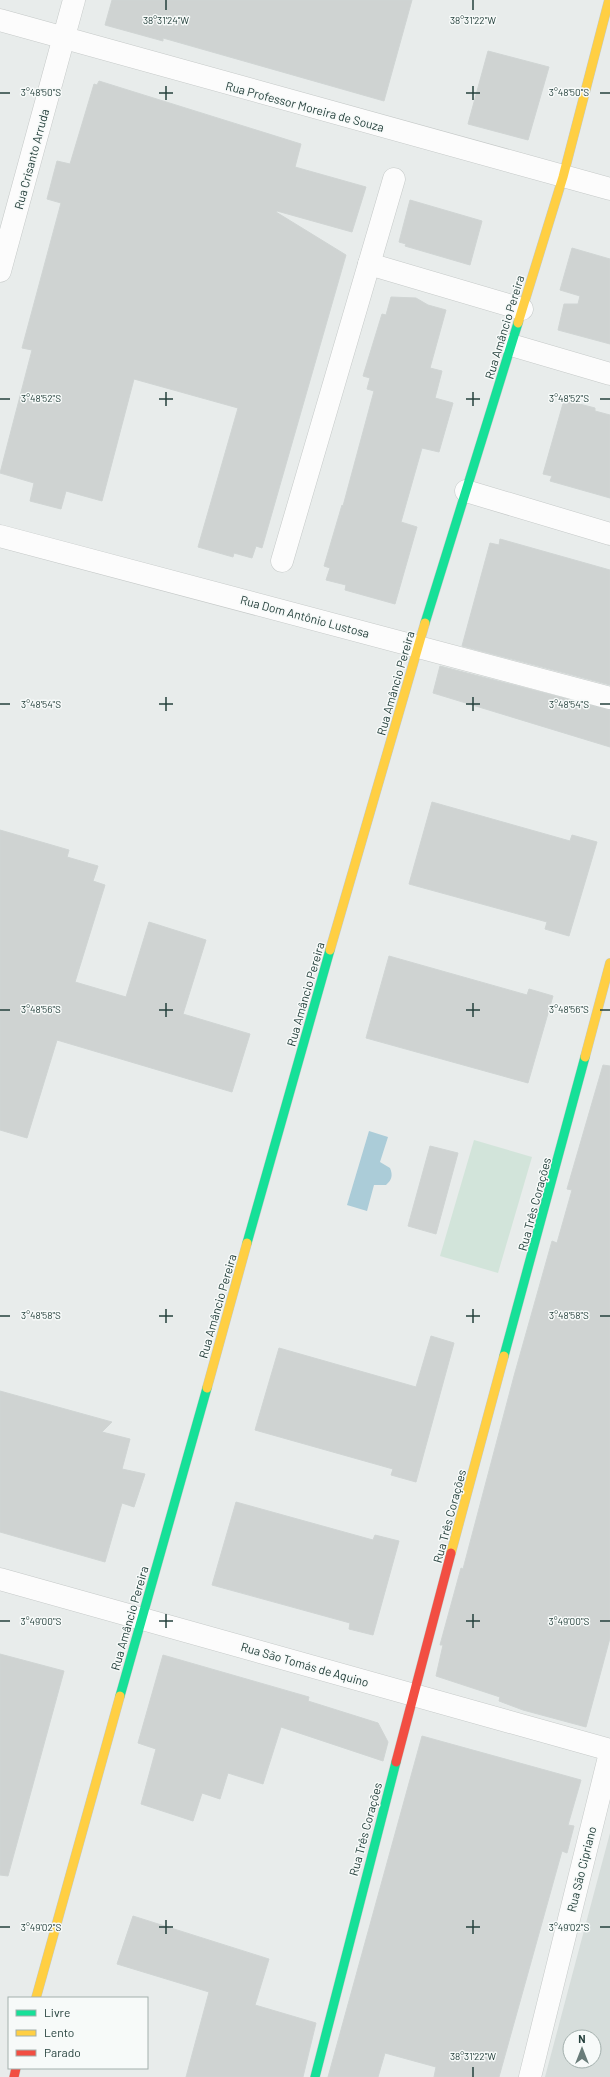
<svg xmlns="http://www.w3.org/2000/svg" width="610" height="2077" font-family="Barlow,sans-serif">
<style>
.built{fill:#d6dddb;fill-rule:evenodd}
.green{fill:#d2e4da}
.water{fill:#abccd8}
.building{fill:#cfd3d2;stroke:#d0d5d4}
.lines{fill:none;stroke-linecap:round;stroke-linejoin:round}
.street-casing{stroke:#c5c9c8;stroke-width:23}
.fast-casing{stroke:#c3cac8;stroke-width:10}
.slow-casing{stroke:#c3cac8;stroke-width:10}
.jam-casing{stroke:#c3cac8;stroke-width:10}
.street{stroke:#fcfcfc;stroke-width:22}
.fast{stroke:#16e098;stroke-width:9}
.slow{stroke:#ffcf43;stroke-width:9}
.jam{stroke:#f24e42;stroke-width:9}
.ticks{fill:none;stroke:#25403c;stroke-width:1.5}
.labels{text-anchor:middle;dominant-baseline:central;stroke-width:3;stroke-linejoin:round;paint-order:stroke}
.street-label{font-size:12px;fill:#25403c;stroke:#f7faf9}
.ticks-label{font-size:10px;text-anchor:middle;fill:#25403c;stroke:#f7faf9;stroke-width:3;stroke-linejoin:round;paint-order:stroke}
</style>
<rect width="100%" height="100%" fill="#e8eceb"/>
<path class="built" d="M610 1833V2077H545ZM570 2037H594V2061H570Z"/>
<path class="green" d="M474 1140 532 1157 498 1273 440 1256Z"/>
<path class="water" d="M369 1131 388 1137 380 1162 390 1168C393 1175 392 1180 386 1185H374L367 1211 347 1205Z"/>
<g class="building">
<path d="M112 0H412L384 101 163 38V41L105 25Z"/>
<path d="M488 51 549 67 528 140 468 124Z"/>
<path d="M99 81 301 144 295 167 366 187 352 232 277 211 276 212 346 255 262 548 256 546 252 558 234 553 233 557 198 547 238 408 134 379 102 501 66 491 61 509 30 501 34 483 0 473 32 350 22 348 61 203 47 199 57 161 70 164 94 84 97 85Z"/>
<path d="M410 200 482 221 470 265 405 246 406 244 399 242Z"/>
<path d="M572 248 610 259V344L558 330 564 304H578L580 296 560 290Z"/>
<path d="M391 297 416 298 428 305 446 310 430 368 442 371 435 398 453 403 439 452 422 448 401 522 417 527 395 604 345 590 346 585 326 580 330 568 324 566 342 505 343 506 374 391 367 389 370 378 363 376 382 314 386 315Z"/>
<path d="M564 400 595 408V411L610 415V498L550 481 552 476 543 474Z"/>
<path d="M500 539 610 570V685L462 646 490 543 499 545Z"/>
<path d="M440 666 610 710V747L433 693Z"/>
<path d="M432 802 570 841 572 835 597 842 569 936 545 929 547 922 409 884Z"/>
<path d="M0 830 69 850 67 857 98 866 93 881 105 885 75 982 126 997 149 922 206 940 183 1014 250 1034 232 1092 57 1040 27 1138 0 1130Z"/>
<path d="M389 956 527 995 529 989 553 996 528 1083 366 1038Z"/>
<path d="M603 1065 610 1066V1638L586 1727 523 1710 499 1701 500 1697 436 1676 443 1645H440L461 1568 463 1569 514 1376 552 1241 557 1243 572 1190 567 1189Z"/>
<path d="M430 1146 458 1153 436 1234 408 1226Z"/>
<path d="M431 1336 454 1343 416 1482 391 1475 393 1469 255 1430 279 1348 416 1387Z"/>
<path d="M0 1391 112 1422 102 1432 130 1439 122 1469 145 1474 134 1507 122 1503 105 1562 0 1532Z"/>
<path d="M236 1502 373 1540 375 1535 399 1541 373 1635 349 1629 350 1623 212 1585Z"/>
<path d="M0 1654 64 1671 8 1876 0 1875Z"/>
<path d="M163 1655 309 1697 308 1701 378 1723 388 1742 383 1761 281 1727 263 1784 228 1773 220 1799 202 1793 193 1821 141 1804 156 1749 138 1743Z"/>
<path d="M422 1736 581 1780 568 1825 574 1826 567 1853 562 1851 499 2077H434L436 2067 385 2053 378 2077H328Z"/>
<path d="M133 1916 269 1959 255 2005 316 2023 303 2077H186L209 1992 117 1964Z"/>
</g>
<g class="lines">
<g class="street-casing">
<g id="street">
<path d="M0 20 610 189"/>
<path d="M369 264 522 309"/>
<path d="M0 271 74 0"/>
<path d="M511 345 610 374"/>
<path d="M466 491 610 534"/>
<path d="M0 536 610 698"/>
<path d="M282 561 394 179"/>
<path d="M0 1579 610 1750"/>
<path d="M530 2077 610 1753"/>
</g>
</g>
<g class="fast-casing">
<g id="fast">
<path d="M425 623 518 323"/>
<path d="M247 1243 330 950"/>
<path d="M504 1356 585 1057"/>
<path d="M120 1696 207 1388"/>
<path d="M315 2077 396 1762"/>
</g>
</g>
<g class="slow-casing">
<g id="slow">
<path d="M518 323 563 177 609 0"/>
<path d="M330 950 425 623"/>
<path d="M585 1057 610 963"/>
<path d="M207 1388 247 1243"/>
<path d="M451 1553 504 1356"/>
<path d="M36 1998 120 1696"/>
</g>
</g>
<g class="jam-casing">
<g id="jam">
<path d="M396 1762 451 1553"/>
<path d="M14 2077 16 2068"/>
</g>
</g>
<use href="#street" class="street"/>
<use href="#fast" class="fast"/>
<use href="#slow" class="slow"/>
<use href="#jam" class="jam"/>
</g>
<path class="ticks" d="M166 0V10M473 0V10M166 86V100M473 86V100M0 93H10M159 93H173M466 93H480M600 93H610M166 392V406M473 392V406M0 399H10M159 399H173M466 399H480M600 399H610M166 697V711M473 697V711M0 704H10M159 704H173M466 704H480M600 704H610M166 1003V1017M473 1003V1017M0 1010H10M159 1010H173M466 1010H480M600 1010H610M166 1309V1323M473 1309V1323M0 1316H10M159 1316H173M466 1316H480M600 1316H610M166 1614V1628M473 1614V1628M0 1621H10M159 1621H173M466 1621H480M600 1621H610M166 1920V1934M473 1920V1934M0 1927H10M159 1927H173M466 1927H480M600 1927H610M473 2067V2077"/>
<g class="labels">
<g class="street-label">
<text transform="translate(305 106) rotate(15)">Rua Professor Moreira de Souza</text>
<text transform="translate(31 159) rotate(-75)">Rua Crisanto Arruda</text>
<text transform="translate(504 327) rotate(-73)">Rua Amâncio Pereira</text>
<text transform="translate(305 616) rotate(15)">Rua Dom Antônio Lustosa</text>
<text transform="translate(395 683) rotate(-74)">Rua Amâncio Pereira</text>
<text transform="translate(305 994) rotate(-74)">Rua Amâncio Pereira</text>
<text transform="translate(534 1204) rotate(-75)">Rua Três Corações</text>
<text transform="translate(217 1306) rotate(-74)">Rua Amâncio Pereira</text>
<text transform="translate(449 1516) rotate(-75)">Rua Três Corações</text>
<text transform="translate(129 1618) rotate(-74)">Rua Amâncio Pereira</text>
<text transform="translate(305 1664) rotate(16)">Rua São Tomás de Aquino</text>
<text transform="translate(365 1829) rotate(-75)">Rua Três Corações</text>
<text transform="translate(581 1869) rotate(-76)">Rua São Cipriano</text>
</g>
</g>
<g class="ticks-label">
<text x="166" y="24">38°31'24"W</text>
<text x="473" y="24">38°31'22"W</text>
<text x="41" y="96">3°48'50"S</text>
<text x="569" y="96">3°48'50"S</text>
<text x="41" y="402">3°48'52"S</text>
<text x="569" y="402">3°48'52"S</text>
<text x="41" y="708">3°48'54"S</text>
<text x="569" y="708">3°48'54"S</text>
<text x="41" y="1013">3°48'56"S</text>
<text x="569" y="1013">3°48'56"S</text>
<text x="41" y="1319">3°48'58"S</text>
<text x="569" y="1319">3°48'58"S</text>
<text x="41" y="1625">3°49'00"S</text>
<text x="569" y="1625">3°49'00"S</text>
<text x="41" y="1931">3°49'02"S</text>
<text x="569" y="1931">3°49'02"S</text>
<text x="473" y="2060">38°31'22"W</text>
</g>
<rect x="8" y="1997" width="140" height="72" fill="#f7faf9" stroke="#a3b0ad"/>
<rect x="16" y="2010" width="20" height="6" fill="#16e098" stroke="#a3b0ad"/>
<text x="44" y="2017" font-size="12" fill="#25403c">Livre</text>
<rect x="16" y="2030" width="20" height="6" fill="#ffcf43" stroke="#a3b0ad"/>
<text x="44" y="2037" font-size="12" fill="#25403c">Lento</text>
<rect x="16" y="2050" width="20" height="6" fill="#f24e42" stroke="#a3b0ad"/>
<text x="44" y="2057" font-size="12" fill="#25403c">Parado</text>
<g transform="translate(582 2049)"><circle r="19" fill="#f7faf9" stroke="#a3b0ad"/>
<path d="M0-3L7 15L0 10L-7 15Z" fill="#697c79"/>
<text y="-6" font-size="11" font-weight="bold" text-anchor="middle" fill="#25403c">N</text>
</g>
</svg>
